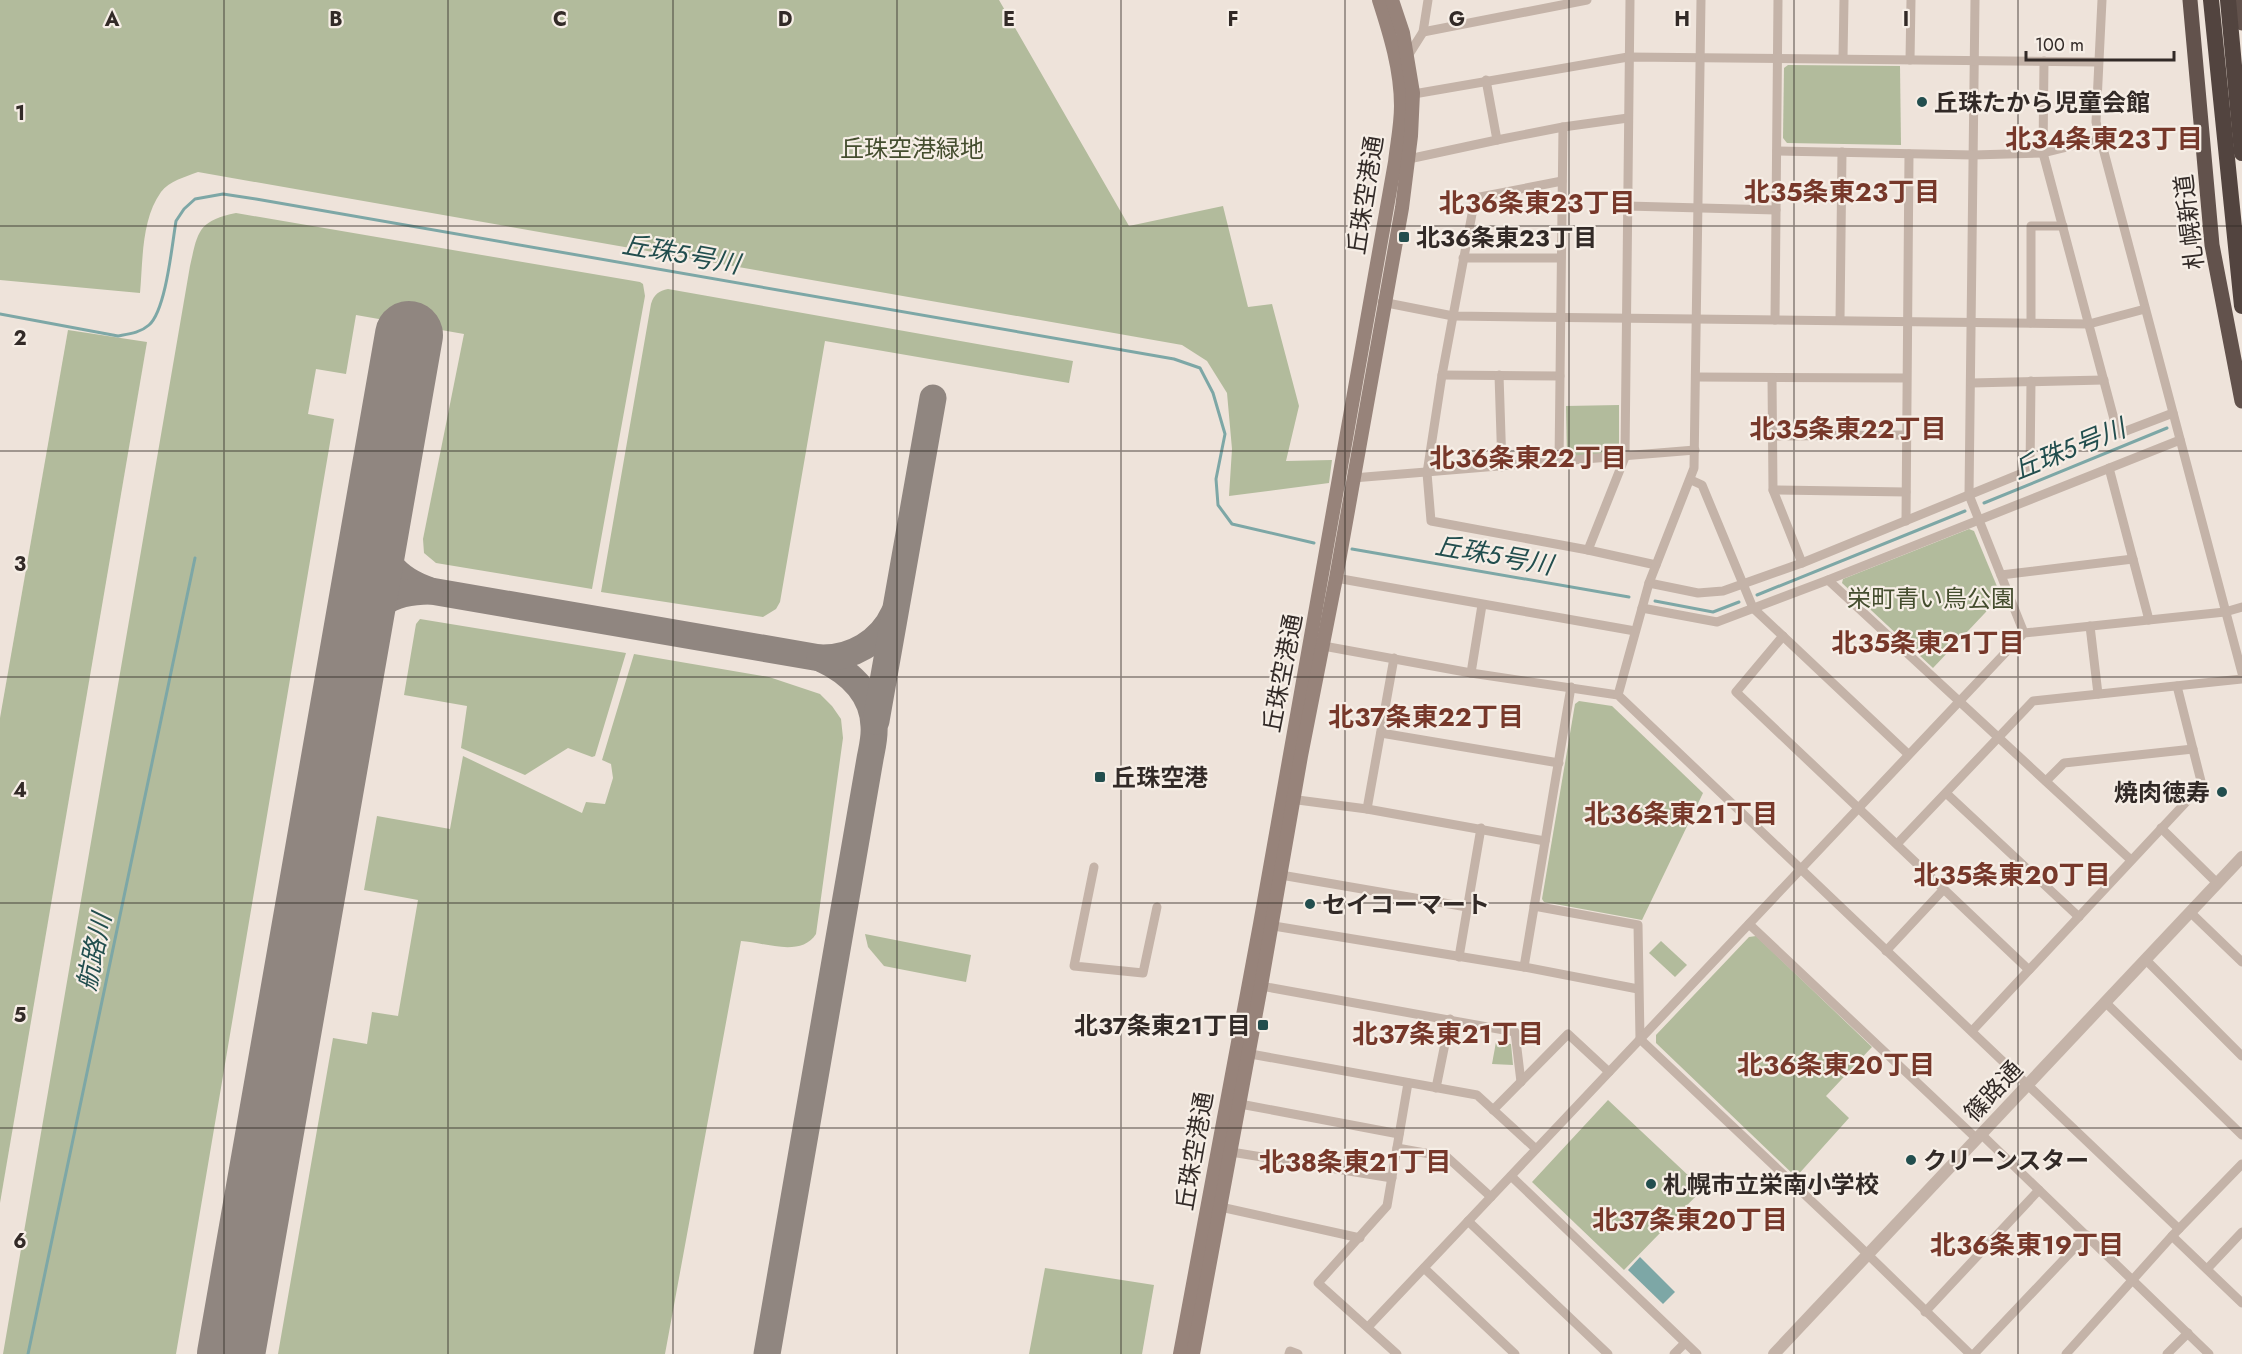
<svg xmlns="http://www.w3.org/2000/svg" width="2242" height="1354" font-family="Jost,'Noto Sans JP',sans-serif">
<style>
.green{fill:#b2bb9c}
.water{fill:#7da7a6}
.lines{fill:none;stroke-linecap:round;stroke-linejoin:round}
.stream{stroke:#7da7a6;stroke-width:3}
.taxiway{stroke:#908680;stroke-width:27}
.runway{stroke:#908680;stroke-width:68}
.minor{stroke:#c4b3a8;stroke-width:9}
.tertiary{stroke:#c4b3a8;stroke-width:12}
.secondary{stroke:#97837a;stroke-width:14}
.trunk{stroke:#62524c;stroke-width:15}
.motorway{stroke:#52443f;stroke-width:16}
.grid{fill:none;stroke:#322a27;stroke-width:1.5;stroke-opacity:0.55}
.poi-dot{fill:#224e4e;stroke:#f6eee6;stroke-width:2}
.labels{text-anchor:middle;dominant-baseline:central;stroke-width:4.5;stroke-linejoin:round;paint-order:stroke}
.poi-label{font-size:24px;font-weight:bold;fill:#322a27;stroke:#f6eee6;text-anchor:start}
.park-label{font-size:24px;fill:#444d2e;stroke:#f6eee6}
.street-label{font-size:24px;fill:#322a27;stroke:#f6eee6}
.neighbourhood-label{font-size:26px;font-weight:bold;fill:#77382a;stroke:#f6eee6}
.water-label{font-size:26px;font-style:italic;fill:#224e4e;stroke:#f6eee6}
.grid-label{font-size:20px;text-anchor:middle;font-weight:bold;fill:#322a27;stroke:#f6eee6;stroke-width:4.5;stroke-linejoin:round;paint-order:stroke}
</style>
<rect width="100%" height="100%" fill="#eee3da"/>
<g class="green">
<path d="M0 0H999L1129 226 1223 206 1248 307 1272 304 1299 406 1286 461 1332 460 1329 483 1229 496 1232 449 1227 393 1207 361 1182 345 198 172C185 177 169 181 161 192 141 220 143 261 140 293L0 280Z"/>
<path d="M1788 65 1900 66 1901 145 1787 143 1783 138 1784 68Z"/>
<path d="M236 213 640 282 643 284 645 296 592 589 436 563 424 553 423 539 464 334 356 315 346 374 316 369 308 414 334 419 176 1354H3L190 266C198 231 198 221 236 213Z"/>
<path d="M668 289 1073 361 1069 383 825 341 780 602 776 609 763 617 601 592 651 304C654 294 659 291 668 289Z"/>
<path d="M68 330 147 342 0 1203V718Z"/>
<path d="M1619 405V452L1567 457 1566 406Z"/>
<path d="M1969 529 1974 531 2001 596 1933 668 1842 583 1843 579Z"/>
<path d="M420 619 626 653 595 756 592 757 568 748 525 775 461 748 467 706 404 695 416 624Z"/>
<path d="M634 654 769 677 820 694 832 706 841 719 843 738 816 934C801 958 763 942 741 941L665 1354H278L333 1038 367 1044 372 1012 398 1016 418 900 364 890 377 816 450 829 463 756 582 813 586 802 605 804 613 778 611 764 602 760Z"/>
<path d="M1579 701 1612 706 1703 793 1642 920 1544 902 1542 899 1575 704Z"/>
<path d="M865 934 971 955 966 982 884 966 868 947Z"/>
<path d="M1756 936 1872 1047 1826 1096 1849 1118 1796 1177 1656 1043V1035L1749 937Z"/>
<path d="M1661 941 1687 965 1675 977 1649 953Z"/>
<path d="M1496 1042 1511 1044 1513 1065 1492 1064Z"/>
<path d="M1608 1100 1691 1178 1687 1183 1698 1194 1624 1270 1532 1182Z"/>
<path d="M1045 1268 1154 1285 1142 1354H1029Z"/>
</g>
<path class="water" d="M1640 1257 1675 1292 1663 1304 1628 1270Z"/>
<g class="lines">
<g class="stream">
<path d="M0 314 118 336C129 334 140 333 149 325 166 310 172 245 176 221L184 209 195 199 223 194 256 199 1174 359 1200 368 1213 393 1225 434 1216 479 1218 505 1232 524 1314 543"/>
<path d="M1984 503 2167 428"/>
<path d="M1352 549 1629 597"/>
<path d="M1757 595 1965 511"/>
<path d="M1655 601 1713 612 1739 602"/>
<path d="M28 1354 195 558"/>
</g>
<g class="taxiway">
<path d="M377 518C377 557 394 579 431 591L820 658C848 671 873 692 874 726 875 737 872 748 870 759L767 1354"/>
<path d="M354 646C370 607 386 591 430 591"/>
<path d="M820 658C851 659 881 642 894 613"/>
<path d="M876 721 933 398"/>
</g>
<path class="runway" d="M231 1354 409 335"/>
<g class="minor">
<path d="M1975 0 1969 495 2024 633"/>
<path d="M2102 0 2096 122 2242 673"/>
<path d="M1423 32 1587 0"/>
<path d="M1843 58 1844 0"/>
<path d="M1406 59 1423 32 1428 0"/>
<path d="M1910 60 1911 0"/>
<path d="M2044 61 2043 153 2118 434 2173 413"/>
<path d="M1408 95 1628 57 2098 62"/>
<path d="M1497 140 1563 127 1628 118"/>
<path d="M1777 151 1973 155 2043 153 2100 139"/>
<path d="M1404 160 1497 140 1486 80"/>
<path d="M1562 181 1475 198 1442 375 1427 473 1431 521 1588 550 1656 565"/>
<path d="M1627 206 1776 210"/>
<path d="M1463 258H1561"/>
<path d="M1382 302 1453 316 2089 324 2145 309"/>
<path d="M1775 320 1778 0"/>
<path d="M1840 320 1842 152"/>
<path d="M2031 323V226H2063"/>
<path d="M1442 375 1560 376"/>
<path d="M1499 375 1502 467"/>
<path d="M1696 377 1906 378"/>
<path d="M1772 378 1773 490 1802 563"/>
<path d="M1971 383 2104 380"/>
<path d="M1773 436 1906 435"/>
<path d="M1559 462 1563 127"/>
<path d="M2109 468 2149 620"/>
<path d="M1353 478 1695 450"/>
<path d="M1691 480 1702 485 1753 608 1908 754"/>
<path d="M1773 490 1906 492"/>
<path d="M1906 521 1909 154"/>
<path d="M1588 550 1625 457 1630 0"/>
<path d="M2001 575 2133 559"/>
<path d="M1336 578 1635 631"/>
<path d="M1828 580 2131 860"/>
<path d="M1649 583 1698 593 1723 591 1802 563 2030 470 2031 381"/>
<path d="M1642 608 1717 622 1828 580 2180 440"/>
<path d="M2090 626 2098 694"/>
<path d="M1783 636 1736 692 2029 970"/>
<path d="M1318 645 1471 673 1618 695 2179 1229"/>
<path d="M1471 673 1482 605"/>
<path d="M1618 695 1649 583 1694 468 1701 0"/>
<path d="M1381 733 1559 763"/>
<path d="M2046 781 2064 763 2193 749"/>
<path d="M1946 793 2079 917"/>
<path d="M1290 799 1367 809 1545 841"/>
<path d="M1367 809 1394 658"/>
<path d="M2161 828 2217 883"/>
<path d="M1897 844 2033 701 2242 679"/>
<path d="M1094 867 1074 966 1143 973 1157 907"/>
<path d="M1281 875 1467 907"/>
<path d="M1534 906 1638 925 1640 1039 1856 1243 1970 1354"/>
<path d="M2190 912 2242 962"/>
<path d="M1749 924 1977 1139"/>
<path d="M1268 925 1524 967 1638 989"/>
<path d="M1886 951 1943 890"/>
<path d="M1459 957 1481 828"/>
<path d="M2145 959 2242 1056"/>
<path d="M1524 967 1571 687"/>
<path d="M1261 986 1515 1032 1521 1082"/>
<path d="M2105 1002 2242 1135"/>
<path d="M1972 1031 2202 785 2177 686"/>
<path d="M1245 1053 1477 1095 1536 1149"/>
<path d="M1436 1088 1450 1019"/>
<path d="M1240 1104 1399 1134"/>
<path d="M1493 1110 1568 1034 1609 1072"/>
<path d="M1981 1134 2209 1354"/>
<path d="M1397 1148 1447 1157 1491 1197"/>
<path d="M1225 1151 1392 1178"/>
<path d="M1511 1176 1697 1354"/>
<path d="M1216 1206 1360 1238"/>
<path d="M1468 1221 1608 1354"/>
<path d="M2172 1236 2242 1303"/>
<path d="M1424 1268 1515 1354"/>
<path d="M2207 1269 2242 1232"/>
<path d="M1925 1312 2039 1190"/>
<path d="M1368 1327 2024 633 2225 612 2242 607"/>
<path d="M1289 1354 1290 1351 1298 1354"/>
<path d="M1397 1354 1318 1283 1387 1206 1408 1083"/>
<path d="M1674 1354 1685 1343"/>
<path d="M1974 1354 2087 1235"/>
<path d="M2066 1354 2172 1236 2242 1164"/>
<path d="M2167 1354 2188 1333"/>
</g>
<path class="tertiary" d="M1774 1354 2242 857"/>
<g class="secondary">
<path d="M1180 1354 1260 924 1395 162C1397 144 1401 125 1401 106 1401 70 1390 34 1379 0"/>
<path d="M1193 1354 1261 986 1301 756 1336 578 1402 208 1411 136 1413 93 1403 33 1392 0"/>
</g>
<g class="trunk">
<path d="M2190 0 2212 245 2242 401"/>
<path d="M2240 0 2242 23"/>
</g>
<g class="motorway">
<path d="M2211 0 2242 306"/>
<path d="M2228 0 2242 153"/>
</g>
</g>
<path class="grid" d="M224 0V1354M448 0V1354M673 0V1354M897 0V1354M1121 0V1354M1345 0V1354M1569 0V1354M1794 0V1354M2018 0V1354M0 226H2242M0 451H2242M0 677H2242M0 903H2242M0 1128H2242"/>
<g class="poi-dot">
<circle cx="1922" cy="102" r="6"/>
<rect x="1398" y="231" width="12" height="12" rx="3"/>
<rect x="1094" y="771" width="12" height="12" rx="3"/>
<circle cx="2222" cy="792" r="6"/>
<circle cx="1310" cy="904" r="6"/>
<rect x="1257" y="1019" width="12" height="12" rx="3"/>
<circle cx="1911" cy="1160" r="6"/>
<circle cx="1651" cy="1184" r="6"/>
</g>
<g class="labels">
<g class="poi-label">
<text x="1934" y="102">丘珠たから児童会館</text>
<text x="1416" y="237">北36条東23丁目</text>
<text x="1112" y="777">丘珠空港</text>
<text x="2210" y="792" text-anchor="end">焼肉徳寿</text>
<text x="1322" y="904">セイコーマート</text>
<text x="1251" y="1025" text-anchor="end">北37条東21丁目</text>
<text x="1923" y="1160">クリーンスター</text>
<text x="1663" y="1184">札幌市立栄南小学校</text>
</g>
<g class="park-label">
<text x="912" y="148">丘珠空港緑地</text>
<text x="1931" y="598">栄町青い鳥公園</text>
</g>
<g class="street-label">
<text transform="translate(1365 195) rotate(-81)">丘珠空港通</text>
<text transform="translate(2189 222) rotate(-97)">札幌新道</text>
<text transform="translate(1282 673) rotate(-79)">丘珠空港通</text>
<text transform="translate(1993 1091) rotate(-47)">篠路通</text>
<text transform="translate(1194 1151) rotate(-80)">丘珠空港通</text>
</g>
<g class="neighbourhood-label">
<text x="2104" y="139">北34条東23丁目</text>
<text x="1842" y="192">北35条東23丁目</text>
<text x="1537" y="203">北36条東23丁目</text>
<text x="1848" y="429">北35条東22丁目</text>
<text x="1528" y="458">北36条東22丁目</text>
<text x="1928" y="643">北35条東21丁目</text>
<text x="1426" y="717">北37条東22丁目</text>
<text x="1681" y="814">北36条東21丁目</text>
<text x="2012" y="875">北35条東20丁目</text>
<text x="1448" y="1034">北37条東21丁目</text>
<text x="1836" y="1065">北36条東20丁目</text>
<text x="1355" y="1162">北38条東21丁目</text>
<text x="1690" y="1220">北37条東20丁目</text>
<text x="2027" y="1245">北36条東19丁目</text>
</g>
<g class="water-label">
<text transform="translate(681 254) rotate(10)">丘珠５号川</text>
<text transform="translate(2069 449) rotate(-22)">丘珠５号川</text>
<text transform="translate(1494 555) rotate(10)">丘珠５号川</text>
<text transform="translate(94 952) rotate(-78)">航路川</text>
</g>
</g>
<g class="grid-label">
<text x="112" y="26">A</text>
<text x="336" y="26">B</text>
<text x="560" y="26">C</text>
<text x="785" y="26">D</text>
<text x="1009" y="26">E</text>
<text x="1233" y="26">F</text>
<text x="1457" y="26">G</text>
<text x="1682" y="26">H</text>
<text x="1906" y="26">I</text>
<text x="20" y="120">1</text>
<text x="20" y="345">2</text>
<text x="20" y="571">3</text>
<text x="20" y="797">4</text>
<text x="20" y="1022">5</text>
<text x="20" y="1248">6</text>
</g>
<path d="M2026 51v9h148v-9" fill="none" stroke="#322a27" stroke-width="3"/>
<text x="2035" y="51" font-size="18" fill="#322a27" stroke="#f6eee6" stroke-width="4.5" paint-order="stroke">100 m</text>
</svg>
